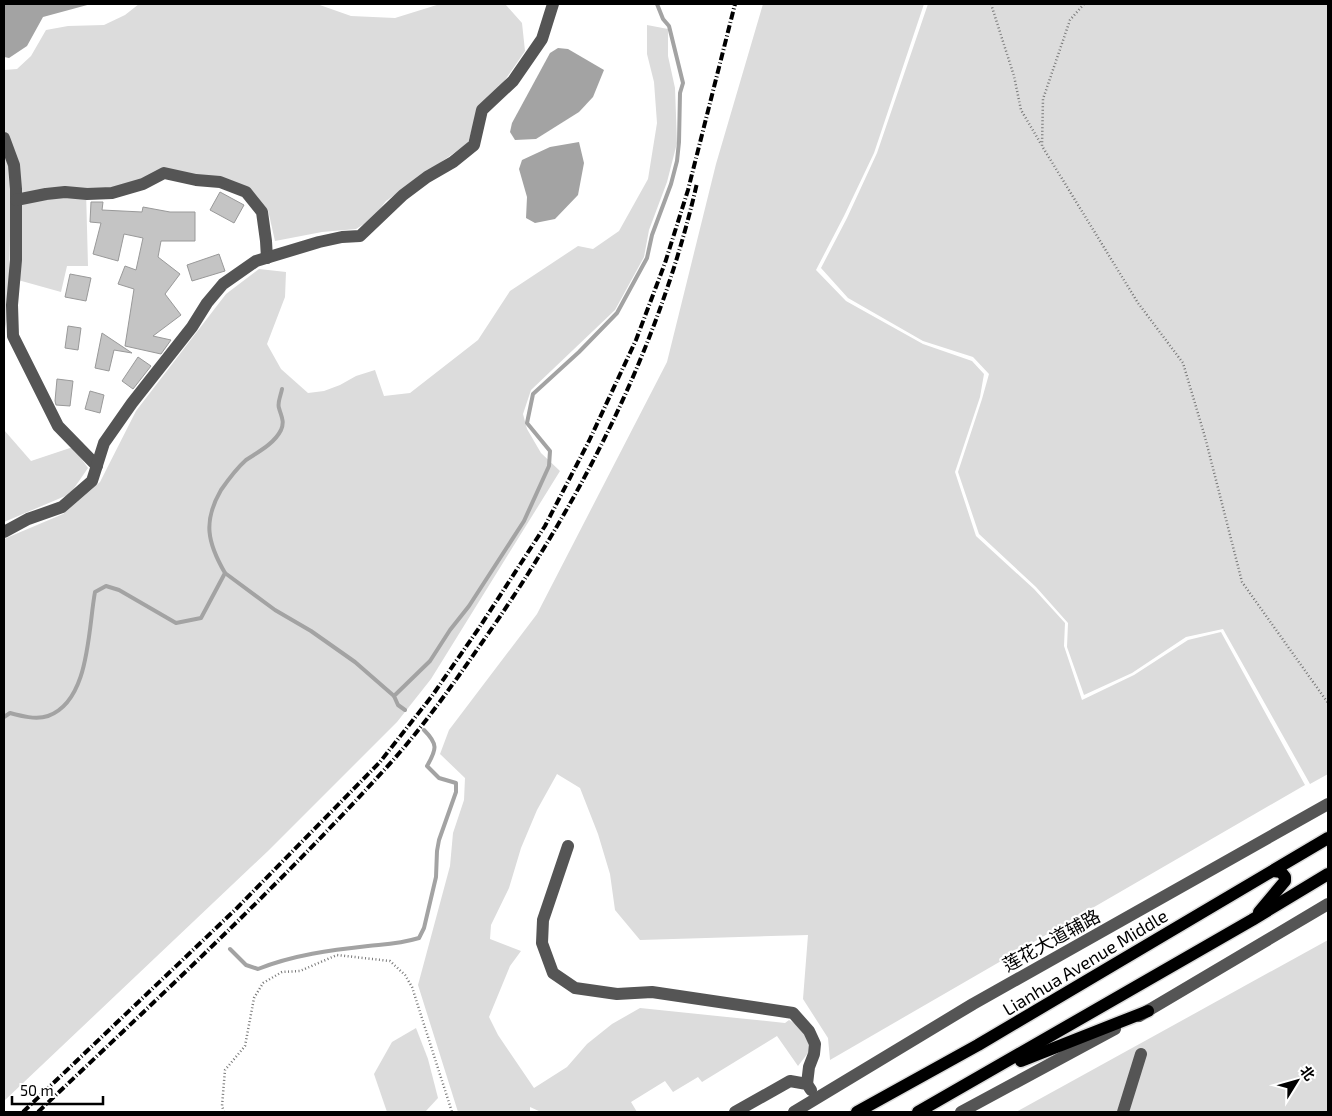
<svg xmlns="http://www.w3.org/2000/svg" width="1332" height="1116" font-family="'Exo 2','Noto Sans SC',sans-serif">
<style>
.green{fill:#dcdcdc}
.water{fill:#a3a3a3}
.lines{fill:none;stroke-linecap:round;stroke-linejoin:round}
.stream{stroke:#a3a3a3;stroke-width:4}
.building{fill:#c4c4c4;stroke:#999}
.major-casing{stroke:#dbdbdb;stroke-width:15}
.path{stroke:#777;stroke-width:2.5;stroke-dasharray:1 2.5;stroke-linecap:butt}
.minor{stroke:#555;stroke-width:12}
.major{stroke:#000;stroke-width:12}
.rail{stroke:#000;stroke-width:4;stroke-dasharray:8 2.5 1 2.5;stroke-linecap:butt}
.labels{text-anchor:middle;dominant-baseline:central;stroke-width:4.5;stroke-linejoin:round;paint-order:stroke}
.street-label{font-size:18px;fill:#000;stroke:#fff}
</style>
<rect width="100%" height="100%" fill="#fff"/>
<g class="green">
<path d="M139 4H317L351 16 395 18 440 4H505L522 23 525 51 503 83 478 108 468 143 386 201 372 219 356 229 322 232 275 241 268 210 247 188 198 177 143 180 111 189 86 190 88 266H67L61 292 18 280 6 135 4 132V70L17 69 31 56 46 30 68 26 104 25 125 15Z"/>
<path d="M763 4H924L874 153 844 216 816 270 846 301 923 344 972 361 984 374 980 397 955 472 976 536 1034 589 1065 623 1064 646 1082 700 1134 675 1188 640 1221 632 1305 785 830 1060 828 1038 803 999 808 935 640 940 615 910 610 874 598 834 580 788 557 774 537 810 521 848 509 888 491 925 490 939 521 951 510 966 489 1017 498 1035 534 1088 567 1067 587 1044 612 1024 640 1008 785 1023 789 1020 801 1027 811 1049 798 1066 777 1036 702 1082 698 1077 673 1092 665 1081 631 1102 637 1112H541L530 1107V1112H458L418 985 450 866 453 833 464 800 465 778 440 754 449 730 537 614 667 362 716 164Z"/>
<path d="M928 4H1328V774L1310 784 1223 629 1186 637 1132 673 1084 695 1067 647 1068 623 1036 587 979 534 958 472 982 399 989 374 973 357 923 341 848 298 821 268 847 218 877 153Z"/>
<path d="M647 25 668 29V56L675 88 677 143 667 182 649 230 644 257 615 310 531 390 523 414 527 429 541 453 560 471 431 679 397 722 268 851 4 1101V539L63 514 100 482 136 411 226 294 259 269 286 272 285 297 267 344 281 369 308 393 324 391 340 385 356 376 375 370 384 396 410 393 478 340 510 291 578 246 593 249 619 231 648 179 657 123 654 82 647 54Z"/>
<path d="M4 152 9 169 11 196 8 315 4 333Z"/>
<path d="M4 430 31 461 73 447 88 468 70 494 4 522Z"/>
<path d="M1328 940V1112H1016Z"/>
<path d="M416 1028 428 1059 438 1098 425 1112H387L374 1074 392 1042Z"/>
</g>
<g class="water">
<path d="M4 4H91L43 17 27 46 9 58 4 57Z"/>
<path d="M558 48 568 49 604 70 593 97 579 112 536 139 515 140 510 132 512 123 550 53Z"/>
<path d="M579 142 584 163 578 195 555 219 535 223 526 218 527 197 519 169 522 160 550 147Z"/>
</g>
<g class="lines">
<g class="stream">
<path d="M225 573 275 610 311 631 355 662 394 696"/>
<path d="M405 710 398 705 394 696 430 661 450 630 469 606 524 521 549 466 550 451 527 423 533 394 579 352 617 313 647 258 652 235 671 184 677 161 679 142 680 93 683 83 669 26 663 19 657 4"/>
<path d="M4 717 10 713C21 716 36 720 48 716 90 701 88 629 95 592L106 586 119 590 176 623 201 618 225 573C207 542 203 521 221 490 228 480 237 468 246 460 258 452 274 444 281 430 285 421 281 416 279 408 277 403 281 395 282 389"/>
<path d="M230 949 246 965 258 969C293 955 331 950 368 946 388 944 399 944 419 938L424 928 436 877 437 851 439 840 456 792V783L439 778 427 766C437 749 438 744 424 730"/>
</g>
</g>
<g class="building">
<path d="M220 192 244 205 234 223 210 210Z"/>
<path d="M91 202H103L102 210 142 212 143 207 170 212H195V241H161L158 257 180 274 165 294 181 315 153 336 171 340 161 354 125 346 134 289 118 284 125 266 136 270 143 238 124 234 118 261 93 254 101 223 90 222Z"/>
<path d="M219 254 225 271 192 281 187 265Z"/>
<path d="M70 274 91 278 86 301 65 297Z"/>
<path d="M68 326 81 328 78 350 65 348Z"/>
<path d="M102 333 132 353 114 350 109 371 95 368Z"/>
<path d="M138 357 151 366 133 389 122 381Z"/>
<path d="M57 379 73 381 70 406 56 405 55 401Z"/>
<path d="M90 391 104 395 100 413 85 409Z"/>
</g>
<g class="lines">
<g class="major-casing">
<g id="major">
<path d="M1259 912 1285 881V877L1281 872 1273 871"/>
<path d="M1021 1061 1148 1011"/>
<path d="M857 1112 978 1045 1328 838"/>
<path d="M918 1112 1252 920 1328 874"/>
</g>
</g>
<g class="path">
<path d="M991 4 1014 76 1021 110 1041 144"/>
<path d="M1084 4 1070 20 1043 99 1042 146 1138 303 1183 363 1205 437 1242 582 1328 703"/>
<path d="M224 1112 222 1106 225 1070 245 1046 254 998 263 983 282 972 300 971 337 955 390 961 405 975 412 987 452 1112"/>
</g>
<g class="minor">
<path d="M4 138 14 165 16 189V260L12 305 13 336 58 426 97 466"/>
<path d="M16 200 46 194 65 192 87 194 112 193 143 184 164 173 196 180 220 182 246 192 262 212 266 241 267 258"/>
<path d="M4 532 28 519 62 507 92 481 104 443 132 403 192 327 207 303 223 284 256 261 319 242 342 237 360 236 403 195 427 177 453 162 474 145 482 110 513 81 542 39 553 4"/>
<path d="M568 846 543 920 542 943 553 973 575 988 617 994 652 992 793 1013 809 1031 815 1044 814 1054 809 1067 807 1084"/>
<path d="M1139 1016 1328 904"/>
<path d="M735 1112 790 1081 807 1084 811 1090"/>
<path d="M794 1112 973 1004 1328 804"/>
<path d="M961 1112 1115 1029"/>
<path d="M1123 1112 1141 1054"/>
</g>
<use href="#major" class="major"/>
<g class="rail">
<path d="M23 1112 237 908 380 762 432 696 479 628 545 526 589 441 636 340 665 263 688 190 735 4"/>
<path d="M38 1112C156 1000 276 889 385 769 421 730 451 687 481 644 579 505 659 350 697 183"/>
</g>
</g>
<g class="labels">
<g class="street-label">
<text transform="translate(1051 940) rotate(-29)">莲花大道辅路</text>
<text transform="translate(1085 962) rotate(-31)">Lianhua Avenue Middle</text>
</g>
</g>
<rect width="1332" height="1116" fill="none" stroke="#000000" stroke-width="10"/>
<g transform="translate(1297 1081) rotate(53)" stroke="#ffffff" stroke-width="4" paint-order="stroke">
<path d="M0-4L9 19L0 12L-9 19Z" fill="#000000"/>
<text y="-8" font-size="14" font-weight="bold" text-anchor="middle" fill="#000000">北</text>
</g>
<path d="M12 1096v8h91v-8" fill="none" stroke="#000000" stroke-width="2.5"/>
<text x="20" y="1096" font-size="15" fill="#000000" stroke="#ffffff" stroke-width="4" paint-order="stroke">50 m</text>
</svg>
